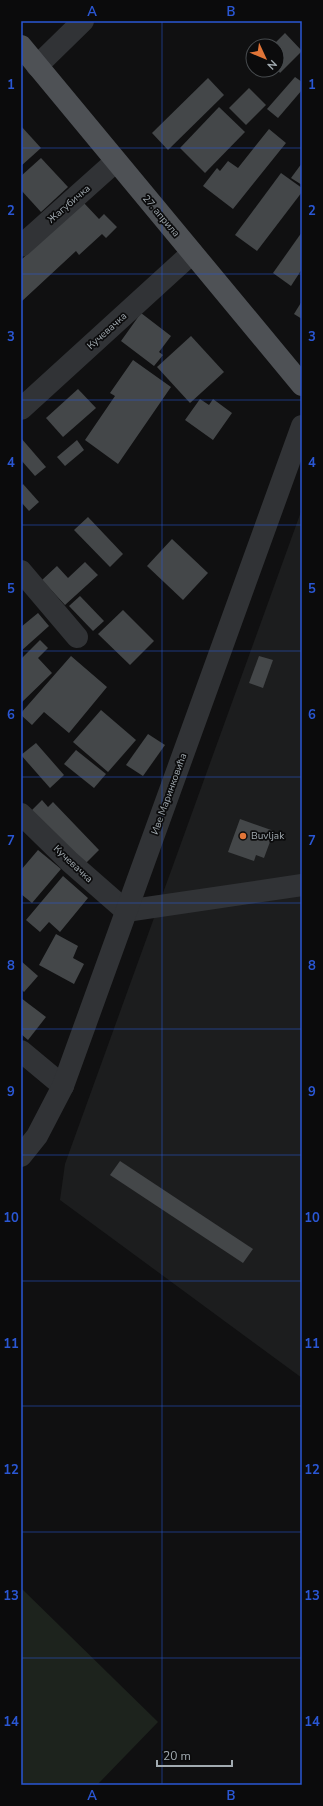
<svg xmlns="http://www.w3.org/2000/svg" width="323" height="1806" font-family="'Nunito Sans',sans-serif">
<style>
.built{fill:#1c1d1e}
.grass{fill:#1d231d}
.building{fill:#444749}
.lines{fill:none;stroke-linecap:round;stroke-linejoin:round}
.minor{stroke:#313336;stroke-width:22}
.major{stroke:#4e5155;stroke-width:22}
.grid{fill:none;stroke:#2a57d4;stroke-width:1;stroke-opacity:0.55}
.poi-dot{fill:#e17538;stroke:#0b0b0c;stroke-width:1.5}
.labels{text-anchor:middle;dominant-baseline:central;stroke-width:3.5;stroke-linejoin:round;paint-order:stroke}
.street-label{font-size:10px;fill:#a2abb1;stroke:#0b0b0c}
.poi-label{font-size:10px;fill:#a2abb1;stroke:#0b0b0c;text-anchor:start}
.neatline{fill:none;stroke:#2a57d4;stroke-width:1.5}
.grid-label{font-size:13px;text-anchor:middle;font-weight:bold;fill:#2a57d4}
</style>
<rect width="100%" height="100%" fill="#101011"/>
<path class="built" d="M302 509V1378L60 1200 65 1164Z"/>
<path class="grass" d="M21 1588 158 1722 97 1785H21Z"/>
<g class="building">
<path d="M285 33 302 51 280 73 277 69V46H272Z"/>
<path d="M295 77 302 82V90L278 118 267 109Z"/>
<path d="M208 78 224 95 168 150 152 133Z"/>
<path d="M249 88 266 105 246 125 229 108Z"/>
<path d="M219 107 245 132 205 173 180 148Z"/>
<path d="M21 126 41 148 21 166Z"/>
<path d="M269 129 286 143 233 209 203 186 217 168 220 171 228 161 238 168Z"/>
<path d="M41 158 68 187 41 212 21 190V176Z"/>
<path d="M302 163V185L291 178Z"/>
<path d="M281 173 302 188V192L257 251 235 235Z"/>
<path d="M83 202 99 219 104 214 117 227 106 238 102 234 79 255 76 251 21 302V260Z"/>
<path d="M302 232V269L291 286 273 273Z"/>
<path d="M302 301V319L294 314Z"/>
<path d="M141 313 171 336 159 352 163 355 154 366 121 341Z"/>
<path d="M191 336 224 372 190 403 157 367Z"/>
<path d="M133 360 171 387 118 464 85 440 115 396 110 393Z"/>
<path d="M78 389 96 408 63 437 46 418Z"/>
<path d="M200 399 209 405 213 399 232 413 213 440 185 420Z"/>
<path d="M21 438 46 467 35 476 21 460Z"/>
<path d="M77 440 84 450 65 466 57 457Z"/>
<path d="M23 484 39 502 29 511 21 502V486Z"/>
<path d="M88 517 123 554 110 567 74 530Z"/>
<path d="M172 539 208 573 183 600 147 566Z"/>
<path d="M85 562 98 575 65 605 42 580 57 566 68 578Z"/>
<path d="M80 596 104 621 93 631 69 606Z"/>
<path d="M123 610 154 641 130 665 98 634Z"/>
<path d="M38 613 49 626 21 651V627Z"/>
<path d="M40 640 48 648 38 658 52 673 21 703V659Z"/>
<path d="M71 656 107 687 69 733 44 712 32 725 21 715V713Z"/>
<path d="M259 656 273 660 263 688 249 683Z"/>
<path d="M101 710 136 740 108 772 73 742Z"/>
<path d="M148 734 165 745 143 776 126 765Z"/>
<path d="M36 743 64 775 50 788 21 755Z"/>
<path d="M76 750 106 774 94 788 64 764Z"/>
<path d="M42 800 48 807 53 802 99 850 83 866 31 811Z"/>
<path d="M240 819 274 831 264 858 256 855 254 861 228 852Z"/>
<path d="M38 850 61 869 32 903 21 894V870Z"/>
<path d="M63 876 88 898 60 932 49 922 40 932 26 920Z"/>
<path d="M56 934 78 946 73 958 84 964 74 984 39 965Z"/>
<path d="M21 961 38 976 24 992 21 989Z"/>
<path d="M21 998 46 1017 28 1040 21 1034Z"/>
<path d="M120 1161 253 1249 243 1263 110 1175Z"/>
</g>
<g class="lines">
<g class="minor">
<path d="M37 66 83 21"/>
<path d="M21 246 116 161"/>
<path d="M21 409 192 253"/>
<path d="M21 571 77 637"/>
<path d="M21 814 70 862 126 911 302 885"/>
<path d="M21 1051 63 1086"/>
<path d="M21 1156 37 1136 63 1086 302 426"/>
</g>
<path class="major" d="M21 46 302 385"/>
</g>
<path class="grid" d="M162 21V1785M21 148H302M21 274H302M21 400H302M21 525H302M21 651H302M21 777H302M21 903H302M21 1029H302M21 1155H302M21 1281H302M21 1406H302M21 1532H302M21 1658H302"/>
<circle class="poi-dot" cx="243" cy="836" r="4"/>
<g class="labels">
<g class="street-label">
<text transform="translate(69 204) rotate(-41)">Жагубичка</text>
<text transform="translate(161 216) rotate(50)">27. априла</text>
<text transform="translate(107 331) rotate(-42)">Кучевачка</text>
<text transform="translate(169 794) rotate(-70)">Иве Маринковића</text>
<text transform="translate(73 864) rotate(43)">Кучевачка</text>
</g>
<g class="poi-label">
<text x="251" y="836">Buvljak</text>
</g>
</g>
<rect width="323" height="1806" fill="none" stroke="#0b0b0c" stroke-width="44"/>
<g transform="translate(265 58) rotate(134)"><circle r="19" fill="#0b0b0c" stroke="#474b4e"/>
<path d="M0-3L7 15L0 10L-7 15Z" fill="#e17538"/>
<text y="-6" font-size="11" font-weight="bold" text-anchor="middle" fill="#a2abb1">N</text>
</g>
<path d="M157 1760v6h75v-6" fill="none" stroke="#a2abb1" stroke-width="2"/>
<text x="163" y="1760" font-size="12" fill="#a2abb1" stroke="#0b0b0c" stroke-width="3" paint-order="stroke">20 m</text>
<rect x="22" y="22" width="279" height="1762" class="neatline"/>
<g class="grid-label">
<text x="92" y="16">A</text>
<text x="231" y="16">B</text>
<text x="11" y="89">1</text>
<text x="312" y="89">1</text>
<text x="11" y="215">2</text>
<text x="312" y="215">2</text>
<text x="11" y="341">3</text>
<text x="312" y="341">3</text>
<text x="11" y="467">4</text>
<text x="312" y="467">4</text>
<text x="11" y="593">5</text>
<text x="312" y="593">5</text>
<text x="11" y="719">6</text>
<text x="312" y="719">6</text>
<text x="11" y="845">7</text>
<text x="312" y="845">7</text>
<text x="11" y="970">8</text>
<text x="312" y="970">8</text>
<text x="11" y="1096">9</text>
<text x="312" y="1096">9</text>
<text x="11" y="1222">10</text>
<text x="312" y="1222">10</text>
<text x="11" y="1348">11</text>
<text x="312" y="1348">11</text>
<text x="11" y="1474">12</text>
<text x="312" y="1474">12</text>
<text x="11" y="1600">13</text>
<text x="312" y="1600">13</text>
<text x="11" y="1726">14</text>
<text x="312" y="1726">14</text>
<text x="92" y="1800">A</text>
<text x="231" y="1800">B</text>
</g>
</svg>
